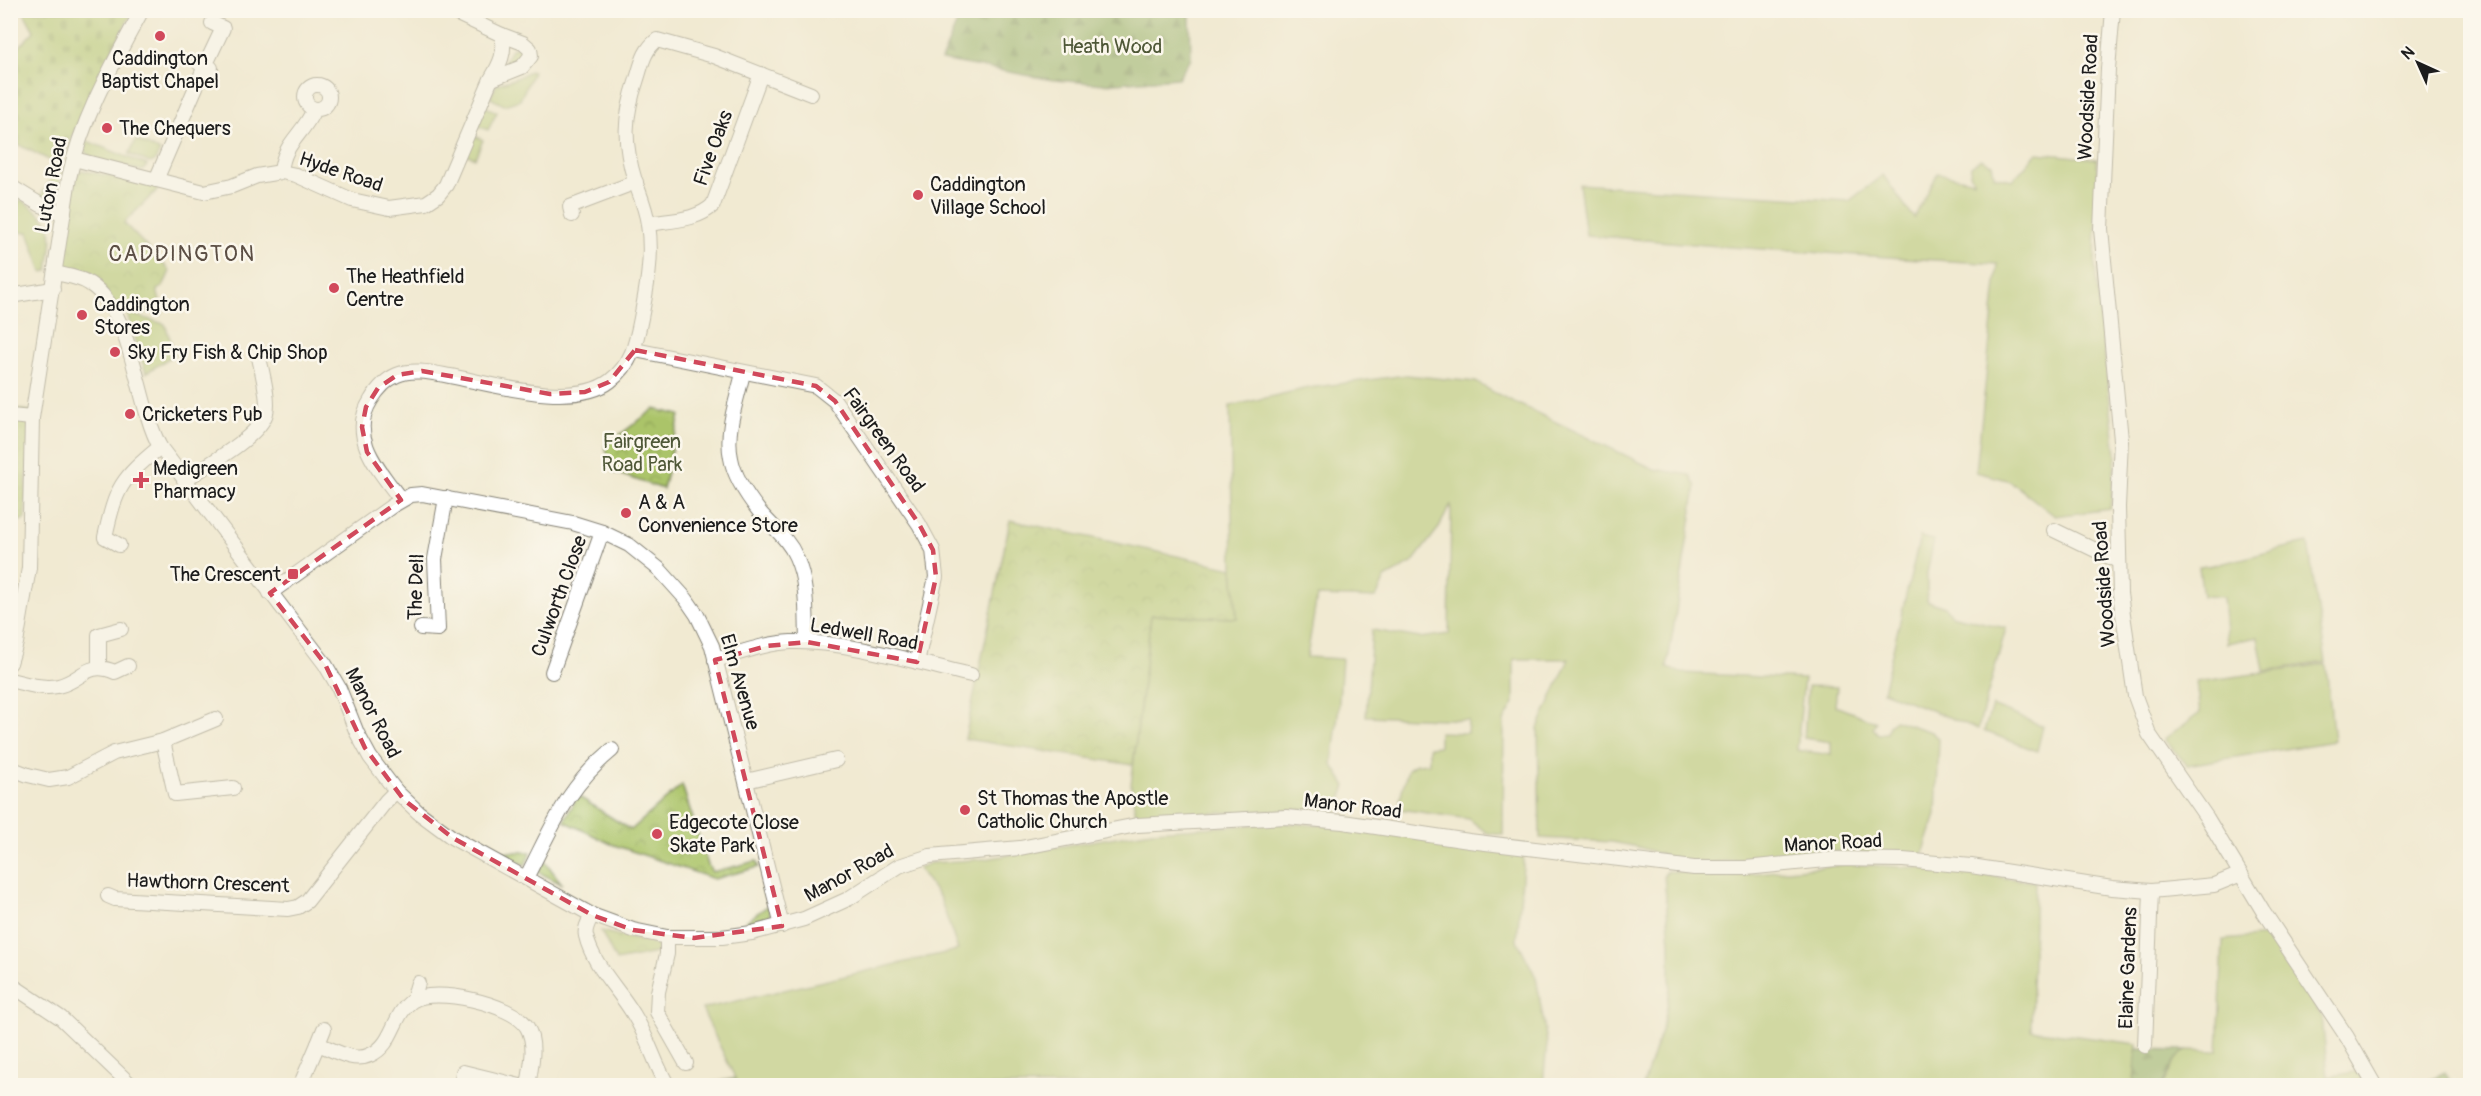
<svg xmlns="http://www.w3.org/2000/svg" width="2481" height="1096" font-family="Pangolin,sans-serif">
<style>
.grass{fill:#abc469;stroke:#647042;stroke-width:1.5}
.forest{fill:url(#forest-firs);stroke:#52633c;stroke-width:1.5}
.cemetery{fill:url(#cemetery-stones);stroke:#647042;stroke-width:1.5}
.park{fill:url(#park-crowns);stroke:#647042;stroke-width:1.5}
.garden{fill:url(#garden-dots);stroke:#647042;stroke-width:1.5}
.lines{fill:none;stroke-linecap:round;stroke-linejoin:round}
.minor-casing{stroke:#868377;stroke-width:16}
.minor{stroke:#fff;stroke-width:14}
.marked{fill:none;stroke:#d1495b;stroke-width:4.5;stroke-dasharray:12 8;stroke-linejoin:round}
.poi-dot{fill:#d1495b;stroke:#fbf7ec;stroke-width:2}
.labels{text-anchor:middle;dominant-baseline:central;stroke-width:5;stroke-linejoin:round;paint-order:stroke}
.park-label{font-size:20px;fill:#4e5737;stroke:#fbf7ec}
.poi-label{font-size:20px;fill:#1c1c1c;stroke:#fbf7ec;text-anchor:start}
.street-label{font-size:20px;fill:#1c1c1c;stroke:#fbf7ec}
.quarter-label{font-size:22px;letter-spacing:1.5px;fill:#5b4e44;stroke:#fbf7ec}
</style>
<defs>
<pattern id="forest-firs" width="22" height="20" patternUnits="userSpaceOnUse" patternTransform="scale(1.5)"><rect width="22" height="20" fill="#88aa5d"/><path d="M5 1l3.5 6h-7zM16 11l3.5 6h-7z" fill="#6e8a4c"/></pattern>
<pattern id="cemetery-stones" width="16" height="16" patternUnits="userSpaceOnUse" patternTransform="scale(1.5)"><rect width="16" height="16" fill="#abc469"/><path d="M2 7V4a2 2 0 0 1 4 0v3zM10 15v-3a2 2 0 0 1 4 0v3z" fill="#93a85a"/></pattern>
<pattern id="park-crowns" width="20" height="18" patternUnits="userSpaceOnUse" patternTransform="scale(1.5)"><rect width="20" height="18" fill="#abc469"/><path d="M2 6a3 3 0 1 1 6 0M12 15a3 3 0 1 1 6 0" fill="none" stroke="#93a85a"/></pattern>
<pattern id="garden-dots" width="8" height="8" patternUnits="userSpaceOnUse" patternTransform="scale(1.5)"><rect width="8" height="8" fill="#abc469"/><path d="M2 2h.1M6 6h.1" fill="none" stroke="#93a85a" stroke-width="1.8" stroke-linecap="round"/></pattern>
</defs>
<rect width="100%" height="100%" fill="#fbf7ec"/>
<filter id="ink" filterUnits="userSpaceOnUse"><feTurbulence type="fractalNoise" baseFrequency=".0167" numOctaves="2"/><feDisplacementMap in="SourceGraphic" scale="12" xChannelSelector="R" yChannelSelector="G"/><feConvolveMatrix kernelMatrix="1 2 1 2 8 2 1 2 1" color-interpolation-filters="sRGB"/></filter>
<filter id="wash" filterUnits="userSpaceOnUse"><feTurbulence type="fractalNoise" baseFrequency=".008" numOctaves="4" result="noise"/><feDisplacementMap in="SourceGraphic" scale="24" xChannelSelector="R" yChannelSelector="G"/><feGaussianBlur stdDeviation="1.35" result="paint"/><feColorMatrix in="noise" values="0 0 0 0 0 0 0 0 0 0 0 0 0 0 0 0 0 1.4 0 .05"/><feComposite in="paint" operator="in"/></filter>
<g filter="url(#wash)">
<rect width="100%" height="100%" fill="#f1ead2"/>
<g class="grass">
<path d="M520 47 528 52 521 65 502 68 511 49Z"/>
<path d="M530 71 533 72 520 100 504 105 490 98 497 84 514 79Z"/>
<path d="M484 106 497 112 488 130 476 125Z"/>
<path d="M471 134 483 140 475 158 463 153Z"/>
<path d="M136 140 160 151 155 161 150 163 129 154Z"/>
<path d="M87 141 147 165 143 171 91 158 83 149Z"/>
<path d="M2037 153 2097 159 2095 268 2116 455 2110 509 2055 516 2010 481 1976 472 1998 264 1730 247 1586 235 1579 184 1849 201 1883 175 1914 218 1938 173 1974 181 1970 174 1971 166 1981 159 1992 164 1994 176 2013 180Z"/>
<path d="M57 169 62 170 58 190 52 199 45 200 38 197 42 194Z"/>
<path d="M20 199C57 224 54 229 48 271L42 272 28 232H11V221Z"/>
<path d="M127 313 165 324 175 354 146 373Z"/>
<path d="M1406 375 1476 382 1493 392 1654 469 1690 475 1696 486 1667 668 1682 673 1804 679 1797 750 1831 755V742L1804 738 1808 686 1837 687 1835 706 1876 722 1873 728 1878 734 1887 733 1889 725 1895 720 1931 732 1939 739 1936 815 1923 854 1818 851 1709 863 1683 861 1638 847 1612 842 1540 838 1538 728 1569 659H1514V703L1504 721 1503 835 1487 833 1469 819 1400 809V798L1408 769 1416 764 1429 763V747L1439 746V732L1467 733 1468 720 1366 716 1372 630 1420 638 1449 634 1451 504 1438 529 1412 563 1385 578 1376 598 1317 596 1307 657 1342 659 1338 715 1332 764 1346 786 1336 813 1316 809 1136 816 1131 785 1151 615 1237 618 1233 568 1230 406 1308 388Z"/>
<path d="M1920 537 1934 540 1927 573V601L1945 607 1951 615 2006 628 1978 729 1883 691Z"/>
<path d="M2308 543 2326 662 2264 671 2258 637 2227 643 2223 597 2203 596 2199 567C2236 563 2272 549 2308 543Z"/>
<path d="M2326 664 2334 741 2187 765 2164 739 2200 713 2196 682Z"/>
<path d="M1992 706 2043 726 2037 751 1984 731Z"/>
<path d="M1280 823 1334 826 1524 853 1517 940 1536 977 1547 1043 1543 1085 739 1086 702 1009 958 950 940 898 918 868 930 863 985 859 1152 831Z"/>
<path d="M503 852H531L525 865 501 853Z"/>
<path d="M544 860 562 884 538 872Z"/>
<path d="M1848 864 1939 869 2035 882 2031 1030 2137 1044 2134 1085 1643 1086 1665 1018 1670 989V942L1664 875 1667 871 1727 876Z"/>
<path d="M769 905 771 921 765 925 748 928 746 921Z"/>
<path d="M2269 936 2322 1017 2328 1077 2358 1071 2363 1085 2162 1086 2176 1059 2186 1050 2218 1051 2223 940Z"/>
</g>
<g class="forest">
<path d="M962 11H1190L1191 58 1178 78 1105 84 1053 80 941 60Z"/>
<path d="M2136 1049 2186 1050 2176 1059 2162 1085 2134 1086Z"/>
<path d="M2445 1072 2452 1085H2417Z"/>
<path d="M735 1078 739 1085H701Z"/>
</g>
<path class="cemetery" d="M23 11H133L111 52 59 165 11 141 10 57 34 31Z"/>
<g class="park">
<path d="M81 170 158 186 157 190 124 223 170 271 163 287 157 290 163 312 160 315 114 305 104 295 105 288 87 272H66L62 261 74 178Z"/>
<path d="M654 409 680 415 663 489 613 472 605 446Z"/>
<path d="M1010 520 1233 568 1237 618 1151 615 1133 765 965 739Z"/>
<path d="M682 785 708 865 712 872 757 861 759 867 714 879 611 844 564 821 578 796 631 830Z"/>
<path d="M601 931 658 945 656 953 616 961Z"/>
</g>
<path class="garden" d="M10 408 30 411 25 519 11 524Z"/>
</g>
<g filter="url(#ink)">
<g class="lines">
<g class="minor-casing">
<g id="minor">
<path d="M2113 10 2108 69 2101 229 2121 440 2118 507 2120 594 2135 696 2149 734 2207 818 2263 911 2347 1037 2375 1086"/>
<path d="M211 68 205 66 223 28 212 23"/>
<path d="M492 79 522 67 531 56 530 49 523 43 502 35"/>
<circle cx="317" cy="97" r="12"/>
<path d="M74 159 204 192 232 186 257 176 281 172 296 175 352 200 389 208 426 203 438 195 446 185 491 79C500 64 506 52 502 35L449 10"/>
<path d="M281 172C284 141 303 136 314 109"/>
<path d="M156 180 205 66 199 63"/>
<path d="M10 186 41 205 64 214"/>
<path d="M572 215 570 207 636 182"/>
<path d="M648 224C670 220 697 221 713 205L761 74"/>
<path d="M55 273C67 276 80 277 90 284 134 313 135 400 160 447L325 664 339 688 357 733 370 757 396 791 418 812 453 838 592 915 633 930 667 937H722L752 933 804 919 848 899 899 866 930 856 1020 848 1137 825 1286 817 1343 822 1469 841 1694 868H1746L1836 859 1903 860 1971 866 2112 888 2151 891 2214 885 2241 874"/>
<path d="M10 296 53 289"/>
<path d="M635 350 816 386 835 401 919 524 933 550 936 577 917 662"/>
<path d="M743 373C737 400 725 431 731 458 734 476 748 497 759 511 771 526 788 538 796 557 808 584 806 613 807 642"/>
<path d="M10 416 32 418"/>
<path d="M184 480C204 467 260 437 266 413 270 400 261 368 258 353"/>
<path d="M401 500C380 471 347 437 371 400 377 390 385 380 397 375 413 368 433 373 450 376 492 384 573 409 610 381 632 364 636 344 641 318 647 287 653 256 648 224 646 209 640 195 635 181 623 142 624 117 637 79 642 63 644 50 657 40L714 56 811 94"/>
<path d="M2054 530 2118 561"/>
<path d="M119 545 105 537C116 487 121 479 160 447"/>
<path d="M270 593 392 506 411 495 422 494 573 523 602 532 629 545 659 569 686 599 697 615 712 646 782 926"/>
<path d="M421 628 438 629 435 559 446 498"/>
<path d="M715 660C740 653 766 643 791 642 845 640 918 663 971 675"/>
<path d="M10 663 16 643 29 568 32 418 69 178C82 117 113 64 142 10"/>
<path d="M99 667V635L121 629"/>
<path d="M552 672 602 532"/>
<path d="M10 680C25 684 43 689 58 686 82 681 86 660 115 672L128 666"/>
<path d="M163 741 175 794 233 788"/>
<path d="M10 768 28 775 49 780 68 777 114 753 163 741 216 719"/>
<path d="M746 781 836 760"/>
<path d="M526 878C553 826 566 788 612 750"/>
<path d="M108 896 115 899 288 909 298 907 307 901 386 801 396 791"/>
<path d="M592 915C589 921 584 929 586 936 593 966 619 989 634 1015 648 1037 654 1063 668 1086"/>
<path d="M667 937V954L658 992 657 1012 686 1063"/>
<path d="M10 984 61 1018 132 1086"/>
<path d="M415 999V993L418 983"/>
<path d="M318 1044 324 1029"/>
<path d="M2145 1046 2151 891"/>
<path d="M462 1080 463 1072 520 1086"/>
<path d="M300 1086 318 1044C334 1050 353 1063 370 1055 394 1045 392 1015 412 1001 434 986 513 1004 527 1027 537 1045 531 1066 528 1086"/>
</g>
</g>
<use href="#minor" class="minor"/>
</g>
</g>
<path d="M0 0H2481V1096H0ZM635 350 816 386 835 401 919 524 933 550 936 577 917 662 807 642 767 646 715 660 782 926 694 938 633 930 592 915 453 838 404 800 365 748 325 664 270 593 401 500 367 452 362 427 366 407 378 388 397 375 422 371 550 394 585 392 609 382Z" fill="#f1ead2" fill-opacity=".55" fill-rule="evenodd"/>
<path class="marked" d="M635 350 816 386 835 401 919 524 933 550 936 577 917 662 807 642 767 646 715 660 782 926 694 938 633 930 592 915 453 838 404 800 365 748 325 664 270 593 401 500 367 452 362 427 366 407 378 388 397 375 422 371 550 394 585 392 609 382Z"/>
<g class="poi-dot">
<circle cx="160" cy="36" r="6"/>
<circle cx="107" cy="128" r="6"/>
<circle cx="918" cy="195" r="6"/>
<circle cx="334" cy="288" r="6"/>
<circle cx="82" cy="315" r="6"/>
<circle cx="115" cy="352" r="6"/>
<circle cx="130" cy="414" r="6"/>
<path d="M138 471h6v6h6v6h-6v6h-6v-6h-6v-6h6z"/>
<circle cx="626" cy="513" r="6"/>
<rect x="287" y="568" width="12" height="12" rx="3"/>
<circle cx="965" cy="810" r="6"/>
<circle cx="657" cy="834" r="6"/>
</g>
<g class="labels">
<g class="park-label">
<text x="1112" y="46">Heath Wood</text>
<text x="642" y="441">Fairgreen<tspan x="642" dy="23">Road Park</tspan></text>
</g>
<g class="poi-label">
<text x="160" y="58" text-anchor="middle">Caddington<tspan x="160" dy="23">Baptist Chapel</tspan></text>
<text x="119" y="128">The Chequers</text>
<text x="930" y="184">Caddington<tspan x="930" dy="23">Village School</tspan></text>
<text x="346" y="276">The Heathfield<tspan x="346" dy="23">Centre</tspan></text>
<text x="94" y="304">Caddington<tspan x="94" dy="23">Stores</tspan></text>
<text x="127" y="352">Sky Fry Fish &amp; Chip Shop</text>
<text x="142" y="414">Cricketers Pub</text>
<text x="153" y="468">Medigreen<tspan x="153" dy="23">Pharmacy</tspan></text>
<text x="638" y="502">A &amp; A<tspan x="638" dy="23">Convenience Store</tspan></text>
<text x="281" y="574" text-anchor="end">The Crescent</text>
<text x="977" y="798">St Thomas the Apostle<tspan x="977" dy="23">Catholic Church</tspan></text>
<text x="669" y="822">Edgecote Close<tspan x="669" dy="23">Skate Park</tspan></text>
</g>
<g class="street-label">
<text transform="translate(2088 97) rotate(-87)">Woodside Road</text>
<text transform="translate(713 148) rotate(-70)">Five Oaks</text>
<text transform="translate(341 172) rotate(19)">Hyde Road</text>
<text transform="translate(51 185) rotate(-79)">Luton Road</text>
<text transform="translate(884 440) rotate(54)">Fairgreen Road</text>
<text transform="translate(2104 584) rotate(-94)">Woodside Road</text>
<text transform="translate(416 587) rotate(-88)">The Dell</text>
<text transform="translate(559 596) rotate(-70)">Culworth Close</text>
<text transform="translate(864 634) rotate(10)">Ledwell Road</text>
<text transform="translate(740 682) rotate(74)">Elm Avenue</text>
<text transform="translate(373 713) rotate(63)">Manor Road</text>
<text transform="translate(1353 806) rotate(7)">Manor Road</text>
<text transform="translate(1833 843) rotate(-3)">Manor Road</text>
<text transform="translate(849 873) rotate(-29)">Manor Road</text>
<text transform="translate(208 883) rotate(2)">Hawthorn Crescent</text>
<text transform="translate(2128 968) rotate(-88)">Elaine Gardens</text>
</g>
<g class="quarter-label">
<text x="182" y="254">CADDINGTON</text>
</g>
</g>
<rect width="2481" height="1096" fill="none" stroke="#fbf7ec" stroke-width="36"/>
<g transform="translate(2418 63) rotate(315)" stroke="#fbf7ec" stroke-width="4.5" paint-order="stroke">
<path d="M0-4.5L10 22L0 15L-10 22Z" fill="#1c1c1c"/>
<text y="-9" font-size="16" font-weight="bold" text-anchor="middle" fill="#1c1c1c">N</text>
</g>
</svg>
